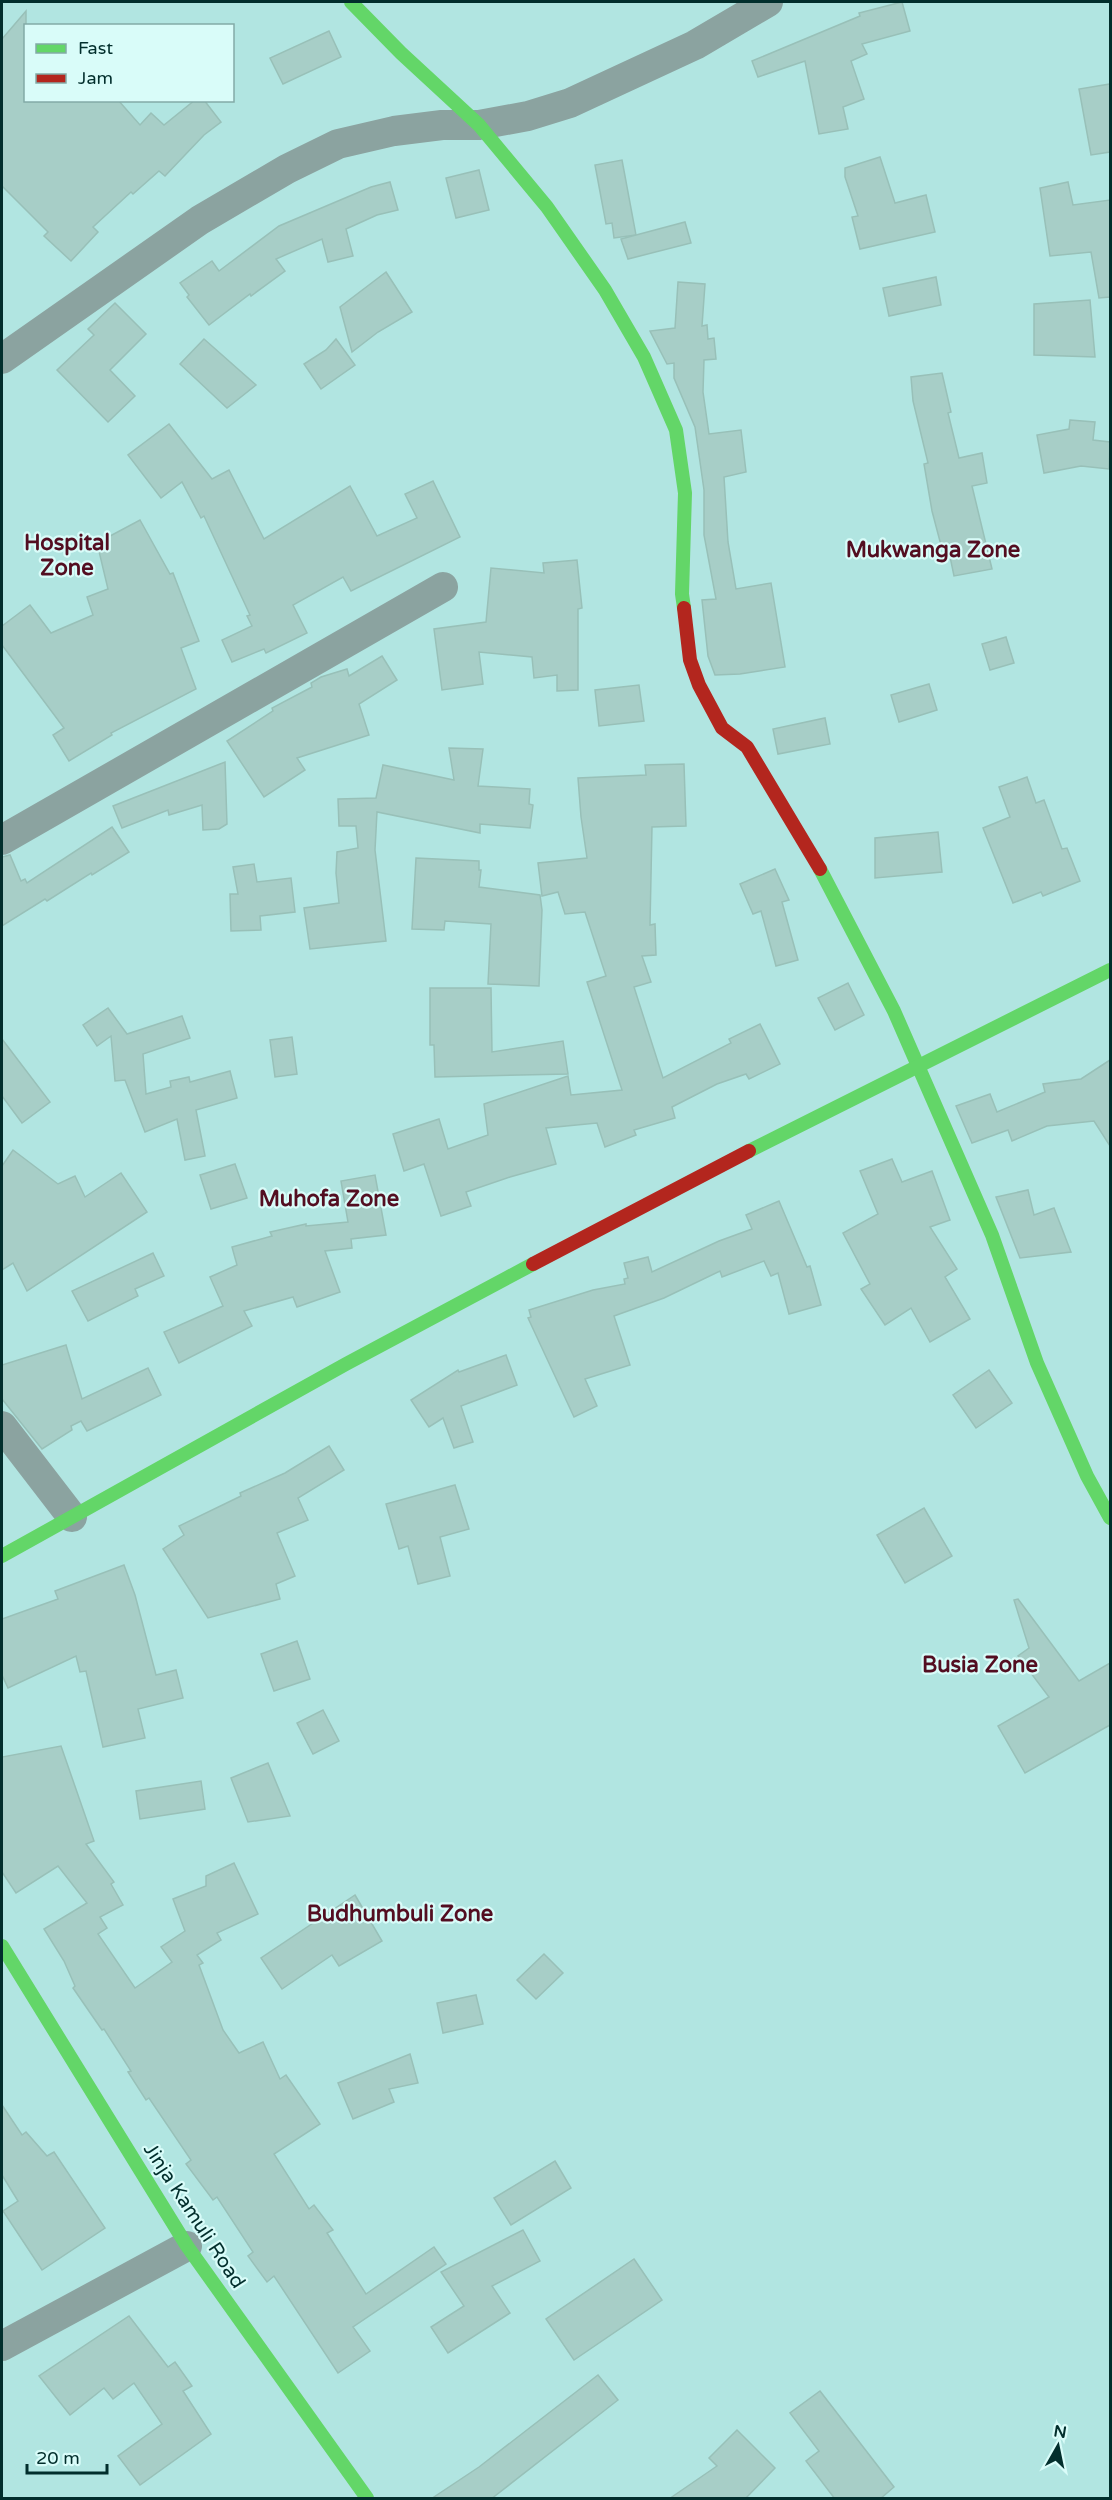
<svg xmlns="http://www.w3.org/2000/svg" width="1112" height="2500" font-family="'Varela Round',sans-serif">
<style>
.building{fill:#a7cec7;stroke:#98c0b8;stroke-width:1.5}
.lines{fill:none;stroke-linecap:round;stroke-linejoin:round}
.street{stroke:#8ba3a0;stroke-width:30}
.fast{stroke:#63d668;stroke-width:14}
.jam{stroke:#b3261e;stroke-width:14}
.labels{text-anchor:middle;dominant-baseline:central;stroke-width:4.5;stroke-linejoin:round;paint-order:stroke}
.street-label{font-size:20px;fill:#022e2c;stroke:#d9fcf9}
.quarter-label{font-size:22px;font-weight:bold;fill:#530e21;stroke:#d9fcf9}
</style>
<rect width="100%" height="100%" fill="#b1e5e1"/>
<g class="building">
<path d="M902 2 910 31 862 44 867 54 851 61 864 99 843 107 848 129 819 134 805 61 758 77 752 61 860 16 859 13Z"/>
<path d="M26 11V100H118L140 125 151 113 164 125 195 100H204L221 122 204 135 165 176 159 171 133 194 131 192 93 227 98 232 71 261 44 236 48 232 2 186V39Z"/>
<path d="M329 31 341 57 283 84 270 58Z"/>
<path d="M1110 84V152L1091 155 1079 89Z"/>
<path d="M880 157 895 203 926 195 935 232 860 249 852 217 858 216 845 177V168Z"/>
<path d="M622 160 636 235 614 238 612 223 606 224 595 165Z"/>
<path d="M479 170 489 210 456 218 446 178Z"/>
<path d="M390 182 398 210 377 215 346 229 353 256 328 262 322 239 276 259 285 271 251 296 250 294 209 325 187 297 189 295 180 283 212 261 219 271 279 226 371 187Z"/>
<path d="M1068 182 1073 205 1110 200V297L1099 298 1091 252 1050 256 1040 188Z"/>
<path d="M685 222 691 243 628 259 621 239Z"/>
<path d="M386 272 412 312 378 332 352 352 340 307Z"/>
<path d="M936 277 941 305 889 316 883 288Z"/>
<path d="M678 282 705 284 702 326 707 325 708 339 714 338 716 359 704 360 703 392 709 434 741 430 746 472 724 477 728 542 736 589 771 583 785 667 740 674 715 675 708 656 702 600 716 599 704 535V490L695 427 674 378V363L667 364 650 331 675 328Z"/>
<path d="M1090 300 1095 357 1034 355V304Z"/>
<path d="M115 303 146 334 110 370 135 396 108 422 57 370 94 335 88 329Z"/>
<path d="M204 339 256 385 227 408 180 364Z"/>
<path d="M336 339 355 365 321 389 304 364 326 350Z"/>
<path d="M942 373 951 412 948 413 959 458 982 453 987 483 972 486 992 569 954 576 948 547 942 549 932 511 924 464 928 463 913 401 911 377Z"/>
<path d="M1070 420 1095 422 1093 440 1110 442 1109 469 1081 466 1044 473 1037 435 1069 429Z"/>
<path d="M169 424 212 479 229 470 264 539 350 486 377 536 417 518 405 494 433 481 460 537 351 591 343 577 293 605 307 633 266 653 264 649 232 662 222 640 252 626 247 616 250 615 204 516 201 518 182 482 161 498 128 455Z"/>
<path d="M140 520 170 574 173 573 199 641 181 648 196 689 111 733 112 735 69 761 53 735 64 728 2 645V626L30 605 51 633 93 615 87 597 108 589 97 543Z"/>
<path d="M577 560 582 608 578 609V690L557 691V675L534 678 532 657 479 652 483 684 442 690 434 629 486 622 491 568 544 573 543 563Z"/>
<path d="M1006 637 1014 663 990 670 982 644Z"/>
<path d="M382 656 397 680 359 704 369 735 297 758 305 770 264 797 227 741 273 711 272 708 312 687 311 683 321 677 347 669 349 676Z"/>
<path d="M929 684 937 710 899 722 891 695Z"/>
<path d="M639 685 644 721 599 726 595 690Z"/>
<path d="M825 718 830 744 778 754 773 729Z"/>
<path d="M449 748 483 749 478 786 530 789 529 804 533 805 530 828 480 824V833L377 812 375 850 386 941 310 949 304 908 339 903 336 873 337 852 358 848 356 826H339L338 799 376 798 383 765 454 780Z"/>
<path d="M225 762 227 824 219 829 203 830 202 805 169 815 168 810 122 828 113 806Z"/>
<path d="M684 764 686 826 652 827 650 925 655 924 656 955 642 956 651 982 634 987 663 1078 731 1043 729 1039 760 1024 780 1064 749 1079 746 1074 717 1084 672 1107 675 1118 634 1130 636 1135 605 1147 597 1123 546 1128 556 1164 510 1177 466 1192 471 1206 441 1216 424 1164 404 1171 393 1134 439 1119 448 1149 488 1135 484 1104 568 1076 571 1095 622 1090 587 982 606 976 585 912 565 914 558 892 542 896 538 863 587 858 581 817 578 778 646 775 645 765Z"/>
<path d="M1027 777 1036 803 1044 800 1062 849 1067 848 1080 881 1043 896 1041 892 1013 903 983 828 1010 817 999 787Z"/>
<path d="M112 827 129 852 92 875 91 873 47 901 45 899 2 926V857L10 855 21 881 25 879 27 883Z"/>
<path d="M938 832 942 872 875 878V838Z"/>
<path d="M416 858 479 861V870H481L479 887 540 895 542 910 539 986 488 984 491 924 445 921 444 930 412 929Z"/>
<path d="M254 864 257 882 291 878 295 912 260 916 261 930 231 931 230 894H238L233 867Z"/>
<path d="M775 869 789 900 782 902 798 960 776 966 761 911 753 914 740 884Z"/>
<path d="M848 983 864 1015 835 1030 818 998Z"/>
<path d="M430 988H491L492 1052 563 1041 568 1074 435 1077 434 1045H430Z"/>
<path d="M108 1008 127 1034 182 1016 190 1038 143 1054 146 1094 171 1087 170 1081 189 1077 190 1082 230 1071 237 1098 196 1110 205 1156 185 1160 177 1119 145 1132 125 1080 115 1081 111 1036 97 1046 83 1025Z"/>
<path d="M292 1037 297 1074 275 1077 270 1040Z"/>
<path d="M2 1039 50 1102 22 1123 2 1096Z"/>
<path d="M1110 1060V1146L1094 1121 1047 1126 1012 1141 1008 1130 972 1143 956 1106 990 1094 997 1112 1045 1092 1043 1084 1081 1079Z"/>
<path d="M13 1150 58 1184 75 1176 85 1197 121 1173 147 1212 27 1291 13 1263 2 1270V1166Z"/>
<path d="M892 1159 902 1182 932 1171 950 1220 930 1227 957 1269 945 1277 970 1319 930 1342 911 1308 885 1325 861 1289 870 1284 843 1233 878 1214 860 1171Z"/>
<path d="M235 1164 247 1198 211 1209 200 1175Z"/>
<path d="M375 1175 386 1235 351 1239 352 1248 325 1251 340 1292 297 1307 293 1297 244 1311 252 1326 179 1363 164 1332 223 1306 210 1277 237 1265 232 1247 272 1236 270 1232 306 1224V1226L348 1222 341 1181Z"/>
<path d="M1028 1190 1034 1215 1054 1208 1071 1252 1020 1258 996 1197Z"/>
<path d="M779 1201 807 1267 810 1266 821 1305 789 1314 778 1273 771 1276 764 1261 722 1277 720 1271 664 1298 614 1316 630 1365 585 1379 597 1406 574 1417 528 1318 531 1317 529 1310 593 1290 625 1284 624 1279 628 1278 624 1263 648 1257 652 1272 719 1241 752 1229 746 1215Z"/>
<path d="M153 1253 164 1276 135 1289 138 1296 88 1321 72 1291Z"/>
<path d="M66 1345 82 1399 148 1368 161 1395 87 1431 81 1421 71 1426 72 1430 42 1449 2 1399V1365Z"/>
<path d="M506 1355 517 1385 461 1406 473 1442 454 1448 443 1418 429 1427 411 1400 458 1370 459 1372Z"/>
<path d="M989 1370 1012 1403 976 1428 953 1395Z"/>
<path d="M329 1446 344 1470 298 1498 308 1520 277 1533 295 1576 276 1584 280 1599 208 1618 163 1549 184 1535 179 1526 241 1496 240 1493 285 1473Z"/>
<path d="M455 1485 469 1529 440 1537 450 1576 418 1584 408 1546 399 1549 386 1504Z"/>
<path d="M924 1508 952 1556 905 1583 877 1535Z"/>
<path d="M124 1565 135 1595 156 1675 176 1670 183 1698 138 1709 145 1738 103 1747 86 1671 80 1672 76 1656 8 1688 2 1675V1619L58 1599 55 1591Z"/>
<path d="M1018 1599 1079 1681 1110 1663V1725L1025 1773 998 1726 1049 1697 1018 1656 1029 1648 1014 1600Z"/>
<path d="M297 1641 310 1679 274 1691 261 1654Z"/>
<path d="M323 1710 339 1741 313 1754 297 1723Z"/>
<path d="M61 1746 94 1841 86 1844 114 1882 111 1884 123 1905 100 1917 107 1928 98 1934 135 1988 172 1962 161 1947 185 1931 173 1899 206 1886V1876L234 1863 258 1914 217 1933 221 1940 197 1955 203 1963 199 1965 223 2030 239 2053 263 2042 280 2079 286 2075 320 2124 274 2154 309 2209 314 2205 333 2230 327 2233 366 2294 434 2247 446 2264 353 2327 370 2351 338 2373 274 2276 267 2282 248 2256 253 2252 217 2197 213 2200 186 2164 191 2160 149 2098 146 2100 128 2072 131 2071 104 2029 102 2030 73 1988 75 1986 64 1961 44 1929 87 1903 58 1866 16 1893 2 1872V1757Z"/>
<path d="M268 1763 290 1816 248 1822 231 1778Z"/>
<path d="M201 1781 205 1809 140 1819 136 1791Z"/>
<path d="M355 1895 382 1941 339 1966 332 1955 282 1989 261 1958Z"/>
<path d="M544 1954 563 1973 536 1999 517 1980Z"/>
<path d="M476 1995 483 2024 443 2033 437 2003Z"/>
<path d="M410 2054 418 2083 389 2089 394 2102 353 2119 338 2083Z"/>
<path d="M2 2105 22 2135 26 2132 47 2156 54 2152 105 2228 42 2270 3 2211 18 2201 2 2175Z"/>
<path d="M555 2161 571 2188 511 2225 494 2198Z"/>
<path d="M523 2230 540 2261 492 2286 510 2313 448 2353 431 2327 464 2306 441 2272Z"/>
<path d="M634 2259 662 2300 574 2360 546 2319Z"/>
<path d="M129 2316 168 2367 175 2362 192 2386 183 2391 211 2434 140 2485 118 2456 162 2424 134 2383 113 2399 104 2388 70 2415 39 2376Z"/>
<path d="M598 2375 618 2400 491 2499H431L479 2467Z"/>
<path d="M820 2391 894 2487 880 2499H835L806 2461 819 2451 790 2413Z"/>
<path d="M737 2430 775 2468 745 2499H669L717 2466 709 2458Z"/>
</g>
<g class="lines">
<g class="street">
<path d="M2 359 200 220 287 169 338 144 394 131 442 125H479L528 116 570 103 695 45 768 2"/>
<path d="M2 840 443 587"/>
<path d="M2 1426 72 1517"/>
<path d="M2 2346 187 2246"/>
</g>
<g class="fast">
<path d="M351 2 401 53 479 125 547 207 605 290 644 357 676 430 685 493 682 594 684 608"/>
<path d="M820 869 894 1011 992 1235 1037 1363 1087 1476 1110 1518"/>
<path d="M749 1151 1110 970"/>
<path d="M2 1556 346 1364 533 1264"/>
<path d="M2 1946 187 2246 367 2498"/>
</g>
<g class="jam">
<path d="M684 608 690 660 699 685 722 728 747 747 820 869"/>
<path d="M533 1264 749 1151"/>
</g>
</g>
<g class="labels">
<g class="street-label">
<text transform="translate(194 2216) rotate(57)">Jinja Kamuli Road</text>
</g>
<g class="quarter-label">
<text x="67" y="543">Hospital<tspan x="67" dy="25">Zone</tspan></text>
<text x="933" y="550">Mukwanga Zone</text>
<text x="329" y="1199">Muhofa Zone</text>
<text x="980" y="1665">Busia Zone</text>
<text x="400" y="1914">Budhumbuli Zone</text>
</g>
</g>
<rect width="1112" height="2500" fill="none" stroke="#022e2c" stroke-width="6"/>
<rect x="24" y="24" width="210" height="78" fill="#d9fcf9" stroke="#83aaa7" stroke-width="1.5"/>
<rect x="36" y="44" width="30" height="9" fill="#63d668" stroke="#83aaa7" stroke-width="1.5"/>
<text x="78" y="54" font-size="18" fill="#022e2c">Fast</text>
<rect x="36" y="74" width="30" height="9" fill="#b3261e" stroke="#83aaa7" stroke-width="1.5"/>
<text x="78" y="84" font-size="18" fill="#022e2c">Jam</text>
<g transform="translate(1058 2446) rotate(9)" stroke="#d9fcf9" stroke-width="4.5" paint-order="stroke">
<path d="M0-4.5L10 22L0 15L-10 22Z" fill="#022e2c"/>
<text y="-9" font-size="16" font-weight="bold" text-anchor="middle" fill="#022e2c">N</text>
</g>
<path d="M27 2464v9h80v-9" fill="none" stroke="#022e2c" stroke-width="3"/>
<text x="36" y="2464" font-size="18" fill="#022e2c" stroke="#d9fcf9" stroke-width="4.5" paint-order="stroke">20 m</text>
</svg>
